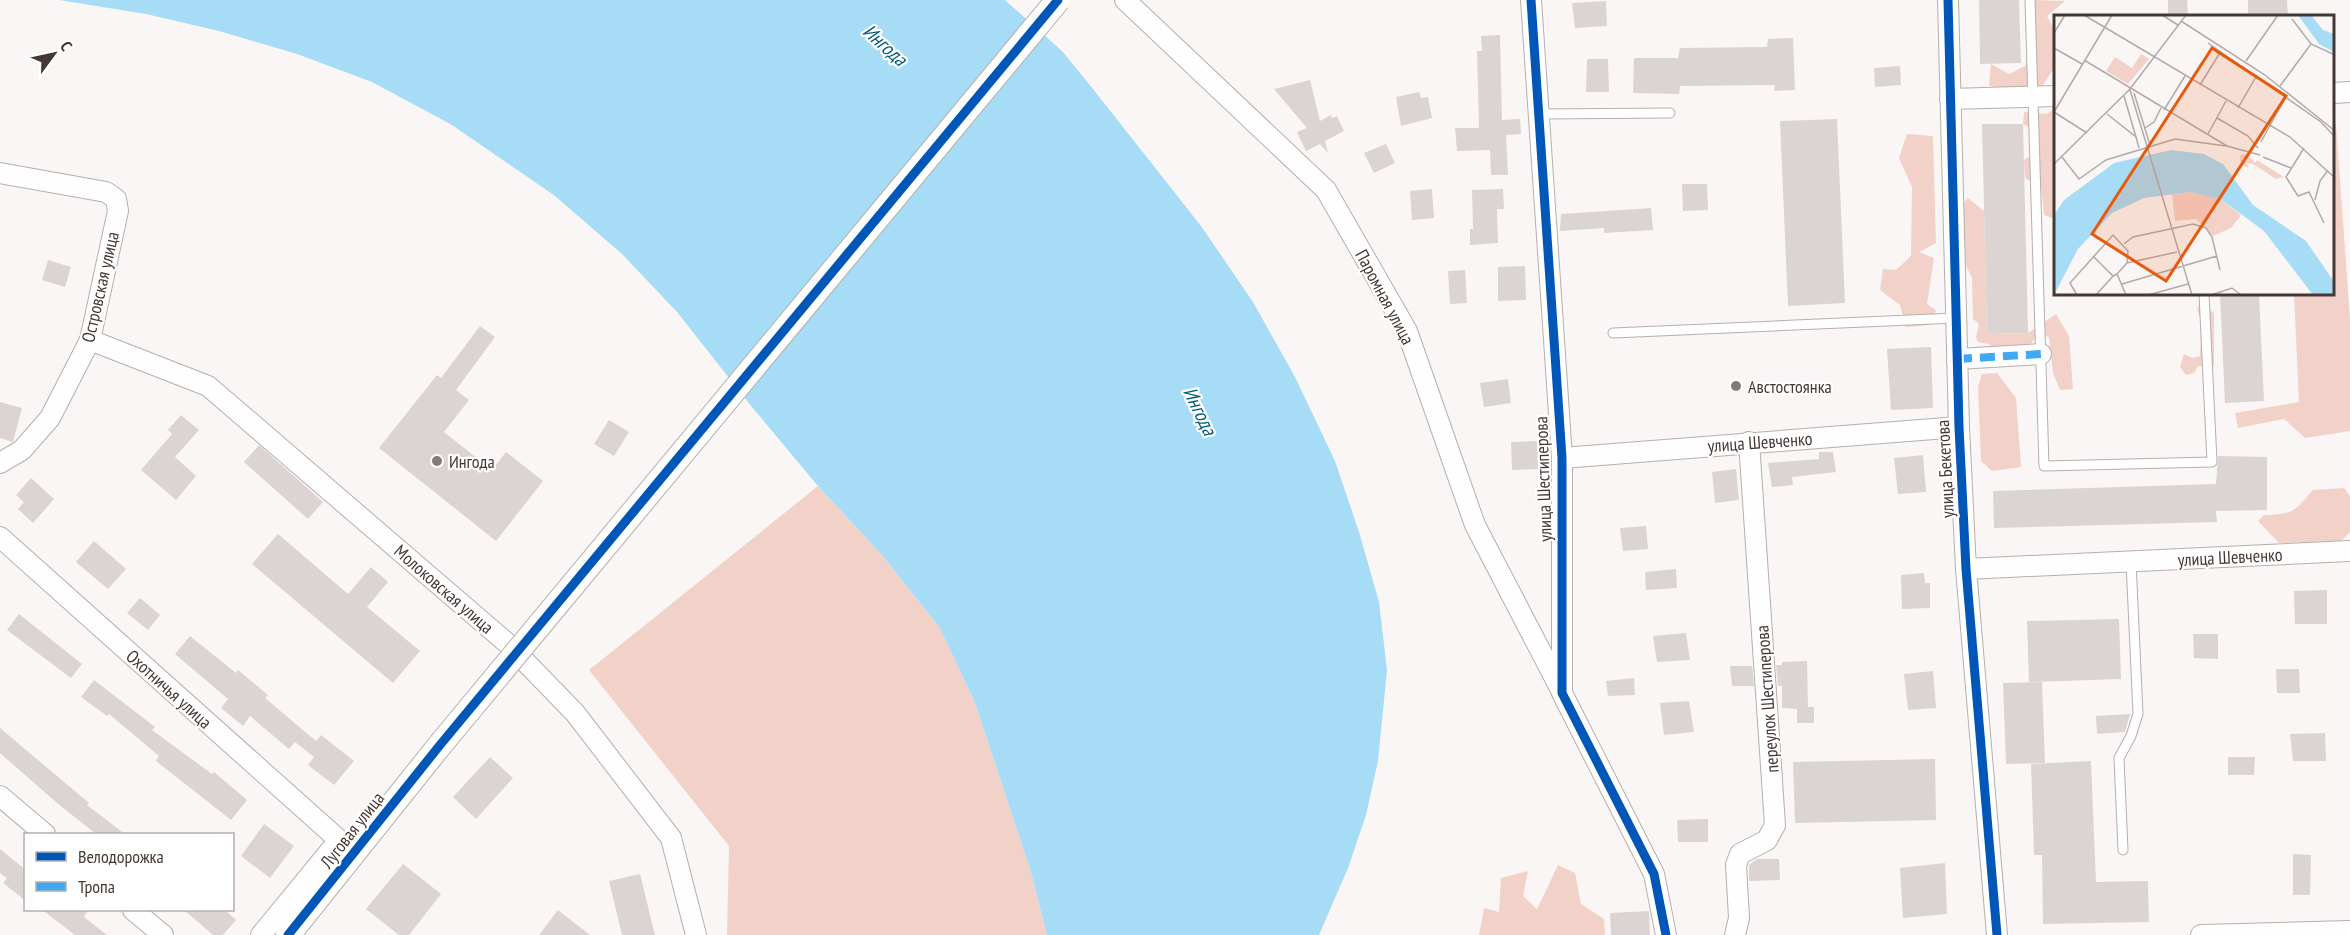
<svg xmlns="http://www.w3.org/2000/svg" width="2350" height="935" font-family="'PT Sans Narrow',sans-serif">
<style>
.green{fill:#f2d2c8}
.water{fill:#a7dcf6}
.building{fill:#dcd4d2}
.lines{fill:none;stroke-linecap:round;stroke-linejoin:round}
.service-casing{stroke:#b6afac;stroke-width:11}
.minor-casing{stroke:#b6afac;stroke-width:22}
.tertiary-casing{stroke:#b6afac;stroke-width:26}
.service{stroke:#fefefe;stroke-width:9}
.minor{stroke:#fefefe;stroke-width:20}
.tertiary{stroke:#fefefe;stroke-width:24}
.tertiary-bridge-casing{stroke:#b6afac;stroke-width:26;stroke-linecap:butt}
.tertiary-bridge{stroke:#fefefe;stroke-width:24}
.quiet{stroke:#3fa9f5;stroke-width:8;stroke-dasharray:15 8;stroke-linecap:butt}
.cycleway-casing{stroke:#fff;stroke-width:13}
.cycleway{stroke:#0057b8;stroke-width:9}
.poi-dot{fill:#847a78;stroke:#fff;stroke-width:2}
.labels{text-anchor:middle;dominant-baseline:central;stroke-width:4.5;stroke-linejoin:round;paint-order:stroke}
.street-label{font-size:18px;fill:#453834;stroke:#fff}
.poi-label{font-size:18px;fill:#453834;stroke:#fff;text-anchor:start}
.water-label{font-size:20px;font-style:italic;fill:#055d7c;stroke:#fff}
.inset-road{fill:none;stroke:#b2aaa8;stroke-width:1.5}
.view{fill:#e8590c;fill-opacity:0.15;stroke:#e8590c;stroke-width:3}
.inset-edge{fill:none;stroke:#453834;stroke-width:3}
</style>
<rect width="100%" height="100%" fill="#faf6f5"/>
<g class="green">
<path d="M2030 0 2065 1 2047 16 2056 33V65L2039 91 2013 97 1989 85 1991 64 2009 74 2025 66 2037 40 2025 32 2031 26Z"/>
<path d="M2056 107V216L2052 218 2044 215 2041 186 2025 178 2024 160 2040 150 2039 133 2023 124 2024 112 2047 114Z"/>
<path d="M2334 124H2336L2350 319V431L2305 438 2284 419 2238 428 2235 413 2299 402 2294 294H2334Z"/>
<path d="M1907 134 1933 136 1936 243 1919 252 1934 258 1927 304 1936 310 1930 325 1906 327 1900 305 1880 290 1883 269 1896 270 1911 256 1912 187 1899 158Z"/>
<path d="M1968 198 1984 211 1987 334 2028 333 2056 314 2069 336 2073 389 2060 390 2053 373 2049 338 2040 331 2028 348 2015 345 2003 352 1988 344 1978 342 1976 337 1979 324 1973 319 1972 278 1961 255 1963 204Z"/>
<path d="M2205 302 2214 314V366H2198L2194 373 2186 375 2180 367 2184 354 2193 358 2200 356 2201 330 2205 323 2199 316 2197 307Z"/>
<path d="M1997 373 2016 398 2021 467 1992 471 1981 461 1978 387 1982 374Z"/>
<path d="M818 486 881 554 940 628 975 703 1031 872 1047 935H727L729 846 589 670Z"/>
<path d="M2344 488 2350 496V532L2341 541 2279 543 2258 521 2264 515C2293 514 2294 512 2313 490Z"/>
<path d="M1558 865 1575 873 1581 904 1604 919 1605 935H1479L1484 908 1499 912 1501 878 1528 871 1523 896 1537 909Z"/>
</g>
<path class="water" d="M59 0H1005L1062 51 1093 89 1201 226 1253 302 1295 377 1335 461 1359 532 1379 602 1387 670 1378 761 1366 815 1348 868 1319 935H1047L1031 872 975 703 940 628 881 554 818 486 752 407 677 312 622 254 555 196 452 125 372 82 297 54 219 31 146 14Z"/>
<g class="building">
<path d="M1979 0H2019L2021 63 1980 64Z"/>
<path d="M2168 0H2187L2188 16H2168Z"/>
<path d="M2248 0H2287L2288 16H2248Z"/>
<path d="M1606 1 1607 26 1575 28 1572 3Z"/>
<path d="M1500 35 1502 120 1520 119 1521 134 1506 135 1508 175H1491L1490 150 1457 151 1455 128H1479L1477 51H1482L1481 36Z"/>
<path d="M1793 38 1795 90 1774 91 1775 85 1680 86 1679 94 1633 93 1634 58H1678L1680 48 1767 47 1768 39Z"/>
<path d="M1587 59H1608L1609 92H1586Z"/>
<path d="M1900 66 1901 85 1875 87 1874 68Z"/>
<path d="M1310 80 1320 121 1331 115 1332 118 1337 116 1344 131 1325 141 1328 153 1320 144 1306 151 1297 132 1307 128 1274 89Z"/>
<path d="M1419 92 1421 98 1428 97 1432 118 1401 126 1396 97Z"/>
<path d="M1837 119 1845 303 1788 306 1780 121Z"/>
<path d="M1982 124H2023L2028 333 1987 334Z"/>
<path d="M1386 144 1395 163 1374 173 1364 153Z"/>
<path d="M1682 184H1707L1708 210 1683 211Z"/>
<path d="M1432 189 1434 218 1412 220 1410 191Z"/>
<path d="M1503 189 1504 209H1497L1498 243 1470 245V229H1473L1472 190Z"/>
<path d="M1651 208 1653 230 1604 233V228L1560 231 1561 214Z"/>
<path d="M48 260 71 267 65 287 42 280Z"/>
<path d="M1525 266 1526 300 1498 301V267Z"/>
<path d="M1465 270 1467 303 1450 304 1448 271Z"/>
<path d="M2220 294H2259L2264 401 2225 403Z"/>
<path d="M480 326 495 337 456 390 469 400 444 432 492 470 506 452 543 481 496 541 379 448 437 375 441 378Z"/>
<path d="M1931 347 1933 408 1891 410 1887 349Z"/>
<path d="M1508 379 1511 403 1484 407 1480 383Z"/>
<path d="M0 402 22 408 13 442 0 438Z"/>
<path d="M181 415 199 430 175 457 196 476 176 500 141 470 172 434 168 430Z"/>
<path d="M609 420 629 432 614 456 594 444Z"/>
<path d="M1539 441 1540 469 1512 470 1511 442Z"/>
<path d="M259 445 323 502 308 519 244 462Z"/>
<path d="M1819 452H1833L1836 472 1792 477 1793 485 1772 487 1768 463 1819 459Z"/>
<path d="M1923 455 1926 492 1898 494 1894 458Z"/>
<path d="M2218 456 2267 457V510L2216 511 2217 522 1994 528 1993 491 2216 484Z"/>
<path d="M1736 469 1739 500 1715 503 1712 472Z"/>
<path d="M31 478 54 499 33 523 18 509 24 502 16 495Z"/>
<path d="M1646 526 1648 549 1623 551 1620 528Z"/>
<path d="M278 534 348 594 371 567 388 582 367 607 420 651 393 683 252 564Z"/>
<path d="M94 541 126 569 108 589 76 562Z"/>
<path d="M1676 569 1677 588 1646 590 1645 572Z"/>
<path d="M1924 573 1925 583H1930V608L1902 609 1901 575Z"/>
<path d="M2327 590V624H2295L2294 591Z"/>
<path d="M140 598 160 615 148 630 127 613Z"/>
<path d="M19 614 82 664 71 678 7 630Z"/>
<path d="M2119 619 2121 679 2029 682 2027 621Z"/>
<path d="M1686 633 1690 660 1657 662 1653 636Z"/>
<path d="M2193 634H2218V659L2194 658Z"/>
<path d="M190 636 236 673 238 670 268 695 265 698 316 741 321 735 354 761 334 785 308 765 314 757 295 742 289 749 250 716 243 726 221 708 228 699 175 654Z"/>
<path d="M1807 661 1808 707H1814V723H1797V709L1782 708V686H1778L1776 665H1782V662Z"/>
<path d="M1730 666H1752L1754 686H1732Z"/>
<path d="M2276 669H2299L2300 693H2277Z"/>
<path d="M1933 671 1936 708 1908 710 1904 674Z"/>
<path d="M1634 678 1635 695 1608 696 1606 681Z"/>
<path d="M94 680 155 727 152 730 212 774 214 772 247 800 231 820 156 761 159 756 109 714 107 716 81 697Z"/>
<path d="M2042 682 2045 763 2006 764 2003 683Z"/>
<path d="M1689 701 1694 732 1664 735 1660 703Z"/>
<path d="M2130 714 2125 732 2097 734 2096 716Z"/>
<path d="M0 728 89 803 87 805 125 834H96L57 803 0 753Z"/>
<path d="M2325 733 2326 761H2293L2290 734Z"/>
<path d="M490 757 513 778 476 819 453 797Z"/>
<path d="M2228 757H2255L2254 775H2228Z"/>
<path d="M1935 759 1936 820 1795 823 1793 762Z"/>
<path d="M2091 761 2096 882 2148 881 2149 922 2043 924 2042 855H2034L2031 764Z"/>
<path d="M1708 819V842H1678L1677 820Z"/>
<path d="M264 824 294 846 270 878 241 856Z"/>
<path d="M0 849 26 870V901L3 883 7 878 0 873Z"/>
<path d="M2293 854 2311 855 2310 895H2293Z"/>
<path d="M1757 859H1779L1780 880 1749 881V865Z"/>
<path d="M1945 863 1947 914 1903 918 1900 868Z"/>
<path d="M403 864 441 894 409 935H399L366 909Z"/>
<path d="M640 874 655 935H622L609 881Z"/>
<path d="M41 909H89L84 917 107 935H75Z"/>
<path d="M183 909H224L236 920 223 935H213Z"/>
<path d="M558 910 590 935H539Z"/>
<path d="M1649 911 1650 935H1611L1610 913Z"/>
</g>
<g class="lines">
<g class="service-casing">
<g id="service">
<path d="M2030 0 2044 466 2212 462 2204 294"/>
<path d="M1540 114 1670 113"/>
<path d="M1613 333 1956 318"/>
<path d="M2123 850 2119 758 2131 736 2138 714 2131 562"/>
</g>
</g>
<g class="minor-casing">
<g id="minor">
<path d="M1125 0 1326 190 1407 331 1475 525 1561 690"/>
<path d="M1531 0 1562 458V693L1654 874 1666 935"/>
<path d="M1948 0 1959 427 1966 569 1997 935"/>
<path d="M2334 93 2350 92"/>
<path d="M1950 99 2056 96"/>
<path d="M0 173 106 192 116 199 118 211 90 340 50 418 22 450 0 463"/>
<path d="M90 340 208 386 508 644 575 713 671 838 696 935"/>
<path d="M1957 359 2041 354"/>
<path d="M1562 458 1959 427"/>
<path d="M0 537 339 840 261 935"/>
<path d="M1966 569 2350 551"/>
<path d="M0 796 45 834"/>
<path d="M133 910 163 935"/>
<path d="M1735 935 1739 918 1736 865 1740 854 1767 840 1775 825 1749 442"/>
<path d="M2201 935 2349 931"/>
</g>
</g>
<g class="tertiary-casing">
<path id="tertiary" d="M288 935 440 745"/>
</g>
<use href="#service" class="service"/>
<use href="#minor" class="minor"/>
<use href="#tertiary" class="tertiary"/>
<g class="tertiary-bridge-casing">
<path id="tertiary-bridge" d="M440 745 1058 0"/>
</g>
<use href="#tertiary-bridge" class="tertiary-bridge"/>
<path class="quiet" d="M1957 359 2041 354"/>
<g class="cycleway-casing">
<g id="cycleway">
<path d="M1531 0 1562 458V693L1654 874 1666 935"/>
<path d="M1948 0 1959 427 1966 569 1997 935"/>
<path d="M288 935 440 745 1058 0"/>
</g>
</g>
<use href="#cycleway" class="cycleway"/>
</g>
<g class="poi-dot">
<circle cx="1736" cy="386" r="6"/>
<circle cx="437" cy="461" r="6"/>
</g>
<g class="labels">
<g class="street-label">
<text transform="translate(100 287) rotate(-77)">Островская улица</text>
<text transform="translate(1385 297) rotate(62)">Паромная улица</text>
<text transform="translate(1760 442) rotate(-4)">улица Шевченко</text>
<text transform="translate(1945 469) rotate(-93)">улица Бекетова</text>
<text transform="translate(1543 479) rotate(-92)">улица Шестиперова</text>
<text transform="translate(2230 557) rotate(-3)">улица Шевченко</text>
<text transform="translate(444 589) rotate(41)">Молоковская улица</text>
<text transform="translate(169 689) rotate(42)">Охотничья улица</text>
<text transform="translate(1767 699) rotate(-94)">переулок Шестиперова</text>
<text transform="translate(352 830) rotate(-52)">Луговая улица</text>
</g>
<g class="poi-label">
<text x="1748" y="386">Австостоянка</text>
<text x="449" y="461">Ингода</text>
</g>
<g class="water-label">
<text transform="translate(885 45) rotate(42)">Ингода</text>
<text transform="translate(1200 411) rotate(64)">Ингода</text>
</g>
</g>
<g transform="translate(2054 15)">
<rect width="280" height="280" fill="#faf6f5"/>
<path d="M87 39 95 44 74 69 52 56 61 42 78 53ZM193 139 201 148 203 145 230 162 222 164 199 149 192 148 195 153 187 150 186 140ZM136 177 168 185 187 200 177 213 159 221 142 204 121 206 118 179Z" fill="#f2d2c8"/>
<path d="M244 0H257L269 15 280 19V37L265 29ZM117 135 150 139 169 149 199 190 252 226 281 268 280 280H259L210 216 168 185 136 177 90 183 58 198 24 234 0 280V200L10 185 60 148Z" fill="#a7dcf6"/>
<path class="inset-road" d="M30 0 236 122 281 163M108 0 124 10M238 4 257 29 281 40M127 6 211 60 281 116M0 18 11 0M154 28 267 107 281 122M0 33 28 49M30 45 173 131 206 140M192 46 224 0M146 70 167 36M226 71 257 29M76 75 138 280M80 78 96 130M70 81 82 122M184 93 203 60M110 95 131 61M0 97 58 0M0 97 33 118M53 99 82 122 85 133M163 103 194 121 204 133M91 113 100 107 107 93M154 119 172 86M207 127 232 81M250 133 232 162 244 181 255 177 270 208M8 142 25 164 52 145 121 124 172 131M209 142 237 153M0 149 76 74 132 0M261 185 266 166 274 155M70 229 79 222 139 209 152 213 158 222 166 255M39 241 59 261 63 259 72 280M63 259 73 248 123 237M68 269 163 241M23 280 16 268 59 220 74 236 73 248M42 280 59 261M94 280 134 269M157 280 178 273 187 280"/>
<path class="view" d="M158 33 232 81 112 266 38 219Z"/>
<rect width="280" height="280" class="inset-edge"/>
</g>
<rect x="24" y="833" width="210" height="78" fill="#ffffff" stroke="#b5afae" stroke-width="1.5"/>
<rect x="36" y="852" width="30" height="9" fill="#0057b8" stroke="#b5afae" stroke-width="1.5"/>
<text x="78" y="863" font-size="18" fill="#453834">Велодорожка</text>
<rect x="36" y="882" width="30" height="9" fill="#3fa9f5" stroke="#b5afae" stroke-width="1.5"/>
<text x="78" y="893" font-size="18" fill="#453834">Тропа</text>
<g transform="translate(54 54) rotate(57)" stroke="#ffffff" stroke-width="4.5" paint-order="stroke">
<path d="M0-4.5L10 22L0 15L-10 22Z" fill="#453834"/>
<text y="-9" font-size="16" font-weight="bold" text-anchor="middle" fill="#453834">С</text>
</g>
</svg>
